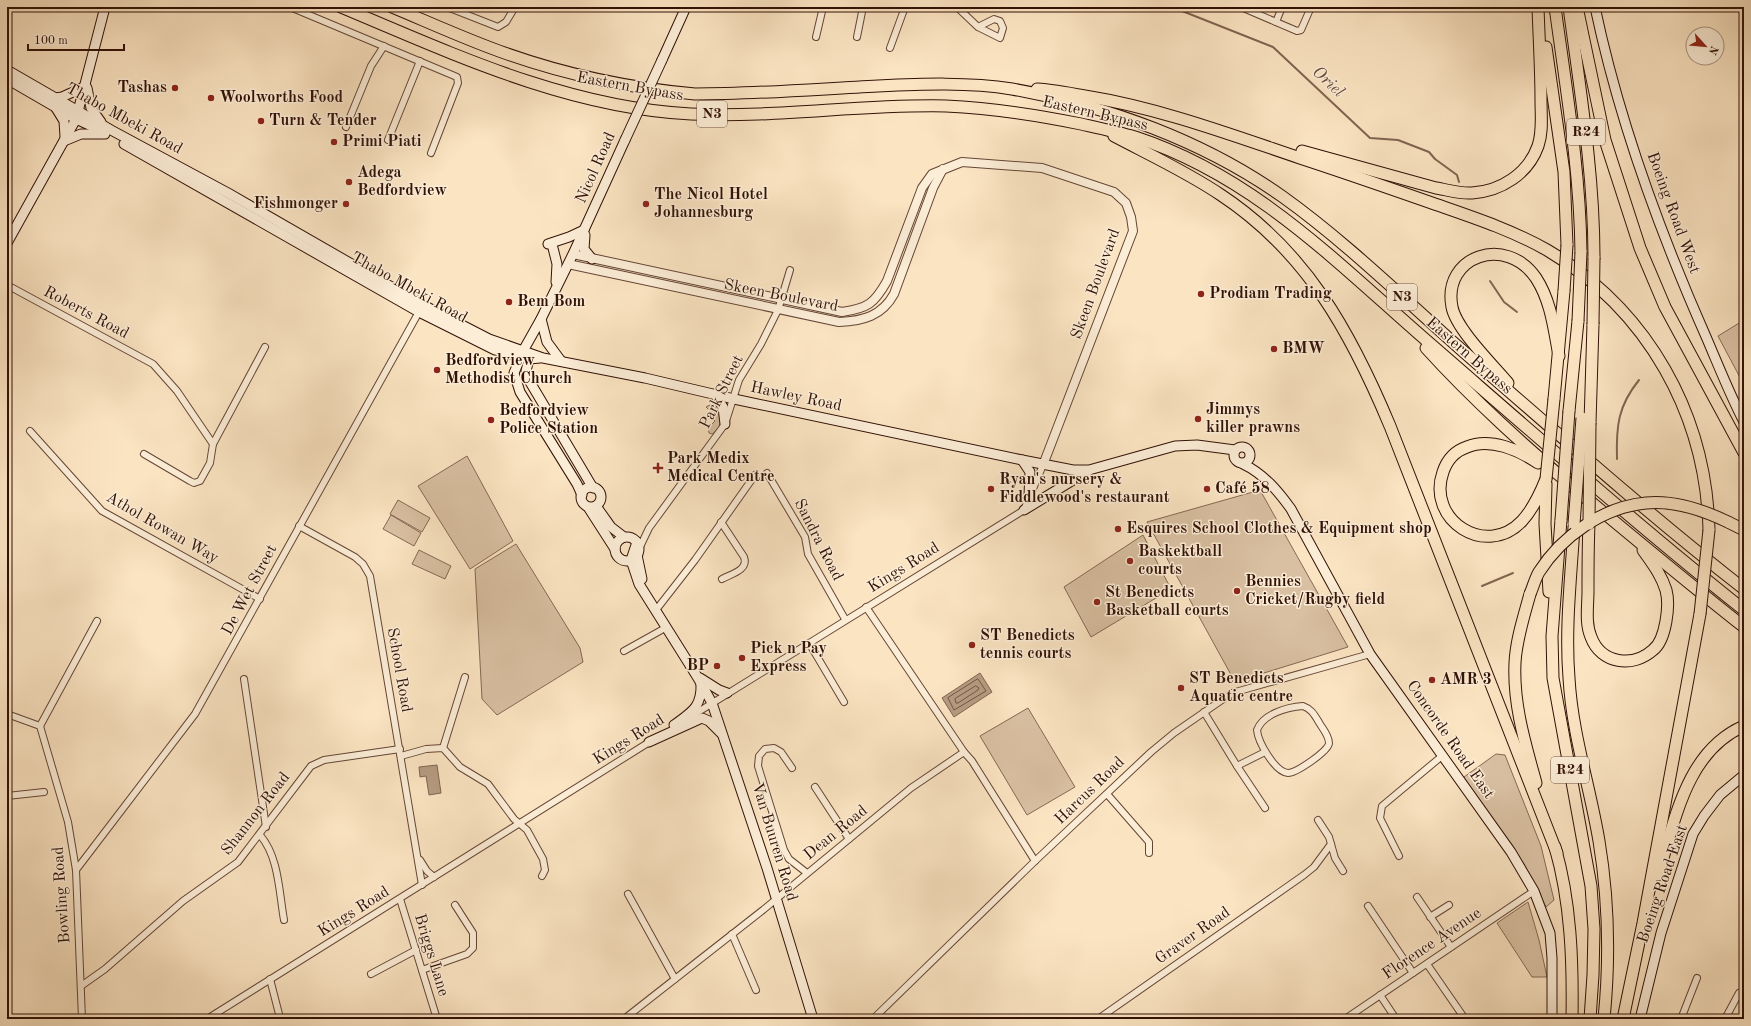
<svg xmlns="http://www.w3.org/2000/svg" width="1751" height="1026" font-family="'Old Standard TT',serif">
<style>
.green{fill:#d9c0a2;stroke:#856854}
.water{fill:#b69c82;stroke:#816450}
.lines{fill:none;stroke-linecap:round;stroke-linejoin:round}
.shore{stroke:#745644;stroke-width:1}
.stream{stroke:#816450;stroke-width:2}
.minor-casing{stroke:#644635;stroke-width:8}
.tertiary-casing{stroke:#644635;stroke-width:10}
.secondary-casing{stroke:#311106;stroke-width:11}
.motorway-casing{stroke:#311106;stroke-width:13}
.minor{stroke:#fcedd7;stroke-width:6}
.tertiary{stroke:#fcedd7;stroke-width:8}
.secondary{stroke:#fcedd7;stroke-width:9}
.motorway{stroke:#fbe4c2;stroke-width:11}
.secondary-bridge-casing{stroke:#311106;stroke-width:11;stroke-linecap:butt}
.motorway-bridge-casing{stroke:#311106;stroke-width:13;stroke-linecap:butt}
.secondary-bridge{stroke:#fcedd7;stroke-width:9}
.motorway-bridge{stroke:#fbe4c2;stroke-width:11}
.poi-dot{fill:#8f2418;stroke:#fcedd7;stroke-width:1.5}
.labels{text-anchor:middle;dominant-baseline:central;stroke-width:3;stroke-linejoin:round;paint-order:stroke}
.shield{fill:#fcedd7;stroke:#6e5345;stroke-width:1}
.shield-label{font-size:15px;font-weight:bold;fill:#311106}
.street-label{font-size:16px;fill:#311106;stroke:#fcedd7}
.poi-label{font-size:16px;font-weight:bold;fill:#311106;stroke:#fcedd7;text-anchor:start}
.water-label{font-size:17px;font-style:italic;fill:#664938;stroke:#fcedd7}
</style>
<rect width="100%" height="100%" fill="#fbe4c2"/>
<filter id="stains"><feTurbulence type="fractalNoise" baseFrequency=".005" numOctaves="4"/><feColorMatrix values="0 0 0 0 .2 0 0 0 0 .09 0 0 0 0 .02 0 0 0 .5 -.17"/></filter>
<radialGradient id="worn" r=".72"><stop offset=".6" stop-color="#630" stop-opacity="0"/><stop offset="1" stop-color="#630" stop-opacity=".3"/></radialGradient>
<g class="green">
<path d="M1744 320V385L1718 336Z"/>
<path d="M716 404H720C721 418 723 427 712 434L709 433 708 428 715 421 709 416 711 412 706 407 710 405 714 407Z"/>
<path d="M467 456 513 541 470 569 418 486Z"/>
<path d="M1260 490 1348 647 1235 682 1147 522Z"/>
<path d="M398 500 430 518 422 532 390 514Z"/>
<path d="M391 515 421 533 414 546 383 529Z"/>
<path d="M1143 535 1171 589 1091 637 1064 587Z"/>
<path d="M516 544 580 648 583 662 497 715 482 699 475 569Z"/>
<path d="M419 550 451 566 445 579 412 564Z"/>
<path d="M1028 708 1075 787 1027 815 980 736Z"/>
<path d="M1496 754 1505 755 1541 846 1554 900 1546 907 1524 864 1461 785 1464 777Z"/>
<path d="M1528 902 1539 940 1547 977H1532L1497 923Z"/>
</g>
<g class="water">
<path d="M980 673 992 692 954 717 942 698Z"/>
<path d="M437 765 441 793 429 795 426 776 420 777 419 767Z"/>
</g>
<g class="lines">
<g class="shore">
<path d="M978 679 986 691 954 710 948 698Z"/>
<path d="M976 686 979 688 978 690 958 703H956L955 699Z"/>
</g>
<g class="stream">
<path d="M1172 7 1273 47 1370 138 1398 140 1429 152 1435 159 1457 175 1459 182"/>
<path d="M1490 281 1504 302 1517 312"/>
<path d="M1617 459C1616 426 1618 406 1639 380"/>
<path d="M1482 586 1513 573"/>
</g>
<g class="minor-casing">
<g id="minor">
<path d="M290 7 457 77 458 83 431 153"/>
<path d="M447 7 498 27 506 22 515 7"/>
<path d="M957 7 978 27 1000 38 1003 28 1000 21 994 19 978 27"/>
<path d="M1241 7 1297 31 1301 30 1311 7"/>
<path d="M1276 22 1282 7"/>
<path d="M816 37 823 7"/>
<path d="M857 37 863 7"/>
<path d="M890 48 905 7"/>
<path d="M346 127 371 66 384 46"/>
<path d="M388 140 420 61"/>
<path d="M7 285 153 364 177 391 213 444"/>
<path d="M30 431 102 511 260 599"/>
<path d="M144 454 190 481 194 483 200 481 210 463 213 444 265 347"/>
<path d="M767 473 805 537 808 554 845 619"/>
<path d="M721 522 744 557C749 570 731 574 722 579"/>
<path d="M299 526 355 557 363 564 370 576 422 885"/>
<path d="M639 549 649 528 725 424 739 380 761 344 778 310 790 270"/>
<path d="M866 607 964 752"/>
<path d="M656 610 695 560 755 475"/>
<path d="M809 643 844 702"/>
<path d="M624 651 667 627"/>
<path d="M244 679 266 827"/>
<path d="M1303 706C1312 709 1315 716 1320 724 1323 729 1329 736 1329 743 1329 751 1296 773 1288 773 1275 772 1258 742 1257 730 1263 714 1287 707 1303 706Z"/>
<path d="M1204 712 1237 766 1265 752"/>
<path d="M7 714 40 726"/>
<path d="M690 717 1024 510 1043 465"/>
<path d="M40 726 68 822 76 870 82 1019"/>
<path d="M40 726 97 621"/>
<path d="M443 748 465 677"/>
<path d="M401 756 426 749 443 748 460 767 488 784 514 819 527 830 543 859 545 870 542 876"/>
<path d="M1237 766 1265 808"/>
<path d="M792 768 781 752 774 748 765 749 759 756 758 766 784 850 789 859 807 873"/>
<path d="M815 787 849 839"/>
<path d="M1107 794 1149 842V853"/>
<path d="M7 796 44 792"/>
<path d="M1318 820 1329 837 1335 858 1343 871"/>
<path d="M260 835C279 857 279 892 284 920"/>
<path d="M1399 856 1380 818 1382 806 1442 756"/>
<path d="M420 860 427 871 434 877"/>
<path d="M76 870 195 714 420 310"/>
<path d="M628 894 675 979"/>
<path d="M1417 897 1451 947"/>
<path d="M400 899 437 1019"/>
<path d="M1368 906 1413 973"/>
<path d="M1430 917 1449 905"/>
<path d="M732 934 756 990"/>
<path d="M1427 964 1465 1019"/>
<path d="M422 970 467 954 473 948V933L455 905"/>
<path d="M371 974 416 950"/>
<path d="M270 979 280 1018"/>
<path d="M81 986 105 969 183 901 238 862 311 766 324 760 400 749"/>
<path d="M1380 995 1396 1019"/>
<path d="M207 1019 651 741"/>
<path d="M624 1019 763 910 911 788 964 752 972 761 1035 861"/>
<path d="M873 1019 1035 861 1151 752 1174 733 1232 693 1370 654"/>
<path d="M1098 1019 1304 875 1314 867 1331 844"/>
<path d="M1345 1019 1534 891"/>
<path d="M1681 1019 1697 978"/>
<path d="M1725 1019 1739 993"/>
</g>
</g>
<g class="tertiary-casing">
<g id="tertiary">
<path d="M573 254 842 312C868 308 874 304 887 281L922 188 932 174 962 162 1042 168 1114 192 1126 203 1131 217 1133 231 1043 465"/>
<path d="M568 264 839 322C863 321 882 316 894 294L933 188 943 169"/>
</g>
</g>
<g class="secondary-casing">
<g id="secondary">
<path d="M1595 7C1619 121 1660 233 1707 339 1719 367 1730 395 1744 422"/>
<path d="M662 60 686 7"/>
<path d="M7 70 111 130 228 193 423 305 489 339 543 358 645 378 734 399 1022 460 1073 470H1089L1175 446 1197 445 1235 450"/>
<path d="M7 79 76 119 102 131"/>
<path d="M87 88 91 108 101 122"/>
<path d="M56 98 62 97 86 86"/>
<path d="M56 108 64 121 65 137"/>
<path d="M64 141 81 134H105"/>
<path d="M124 144 419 312 495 350 529 359 540 358"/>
<path d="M585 235 584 249 592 259"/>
<path d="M7 243 76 119 105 7"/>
<path d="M548 244 569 237 584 230"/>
<path d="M553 248 557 264 556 282"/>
<path d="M541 319 547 342 561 361"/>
<path d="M530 355 526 371 530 382 593 488"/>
<path d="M715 394 723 407 725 424"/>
<circle cx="1242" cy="455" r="8"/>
<path d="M1022 460 1030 472 1029 495"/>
<path d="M1243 464C1264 474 1278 491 1291 509L1370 654 1511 852 1534 891 1550 933 1552 958V1019"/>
<circle cx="591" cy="497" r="10"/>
<path d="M582 495 577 484 520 392 514 373 523 351 541 319 573 254 625 140"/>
<path d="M596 506 611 527 624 537"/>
<path d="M588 507 615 549"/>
<path d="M1024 510 1088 471"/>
<circle cx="627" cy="549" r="12"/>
<path d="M637 542 631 560 639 584 698 678 712 703 767 868 813 1019"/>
<path d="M637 555 642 579"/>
<path d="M700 678 719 690 727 693"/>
<path d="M674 725C692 712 702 707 701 683"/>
<path d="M649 742 702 718 709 721 721 733"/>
<path d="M1640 1019 1661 933 1693 834 1704 816 1720 795 1744 775"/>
</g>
</g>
<g class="motorway-casing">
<g id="motorway">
<path d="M341 7C453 54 568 108 691 114 775 118 862 104 946 106 991 108 1037 115 1081 124 1099 128 1118 132 1135 137 1254 176 1336 262 1427 341 1532 432 1636 524 1744 610"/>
<path d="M392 7C428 22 463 38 499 51 562 74 628 88 695 94 756 94 817 89 878 86 922 84 969 82 1012 89 1108 106 1204 141 1283 197 1346 242 1406 301 1464 352 1556 432 1648 514 1744 589"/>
<path d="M1555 7C1566 88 1580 170 1581 252"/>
<path d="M1569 7C1580 90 1594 173 1594 258"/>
<path d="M1577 7 1605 140 1640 248 1665 307 1744 453"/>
<path d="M1546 47 1564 172 1567 245"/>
<path d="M1037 89C1053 90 1069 93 1085 96 1159 108 1229 134 1300 158 1343 172 1386 187 1429 202 1469 216 1510 229 1547 250 1648 310 1706 414 1709 530"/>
<path d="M1114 136C1150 155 1187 172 1221 195 1307 252 1351 333 1390 426L1557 853"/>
<path d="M1302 151 1436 188C1448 190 1461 194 1472 193 1501 191 1528 174 1538 146 1543 132 1541 116 1541 101 1541 70 1539 38 1538 7"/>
<path d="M1426 348C1474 401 1526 447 1580 493 1634 538 1688 583 1744 627"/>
<path d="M1508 383C1493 365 1456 329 1452 307 1442 256 1506 234 1536 278 1551 301 1554 329 1559 356"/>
<path d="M1554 399 1564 291"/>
<path d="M1569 411 1578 321"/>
<path d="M1590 423 1593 324"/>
<path d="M1538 463C1519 450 1490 437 1467 447 1455 451 1447 460 1443 472 1426 520 1486 559 1522 521 1533 509 1540 494 1546 479"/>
<path d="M1546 484 1545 524 1549 592"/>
<path d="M1561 520 1552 636 1553 678 1591 886 1594 929 1593 975 1590 1019"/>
<path d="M1728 522 1744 530"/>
<path d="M1589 524C1588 547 1588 569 1588 591 1588 606 1585 623 1591 637 1601 664 1633 668 1653 650 1666 640 1670 605 1666 590 1661 574 1652 563 1643 550"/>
<path d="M1574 527C1571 577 1565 628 1569 678 1572 733 1590 787 1599 841 1609 901 1610 959 1604 1019"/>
<path d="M1530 594C1524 616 1516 640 1515 663 1513 704 1525 743 1536 783"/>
<path d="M1555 847C1571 902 1573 962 1572 1019"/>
<path d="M1658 875C1675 821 1686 751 1744 726"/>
<path d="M1623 1019 1643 923 1700 614"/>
</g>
</g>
<use href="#minor" class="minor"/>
<use href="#tertiary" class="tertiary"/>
<use href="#secondary" class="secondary"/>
<use href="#motorway" class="motorway"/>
<g class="secondary-bridge-casing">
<path id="secondary-bridge" d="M625 140 662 60"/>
</g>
<g class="motorway-bridge-casing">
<g id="motorway-bridge">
<path d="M1564 291 1567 245"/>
<path d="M1578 321 1581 252"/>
<path d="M1593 324 1594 258"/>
<path d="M1546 479 1554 399"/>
<path d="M1561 520 1569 411"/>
<path d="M1574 524 1582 418"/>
<path d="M1589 524 1590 423"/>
<path d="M1530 594C1533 587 1535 579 1539 572 1562 536 1603 507 1646 503 1674 500 1703 510 1728 522"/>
<path d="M1700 614 1709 530"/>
</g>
</g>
<use href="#secondary-bridge" class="secondary-bridge"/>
<use href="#motorway-bridge" class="motorway-bridge"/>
</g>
<g class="poi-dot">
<circle cx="175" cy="88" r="4"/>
<circle cx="211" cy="98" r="4"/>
<circle cx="261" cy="121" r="4"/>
<circle cx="334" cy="142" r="4"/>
<circle cx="349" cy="182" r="4"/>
<circle cx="346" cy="204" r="4"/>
<circle cx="646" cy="204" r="4"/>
<circle cx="1201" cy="294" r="4"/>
<circle cx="509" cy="302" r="4"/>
<circle cx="1274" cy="349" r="4"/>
<circle cx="437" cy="370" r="4"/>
<circle cx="1198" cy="419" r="4"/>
<circle cx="491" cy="420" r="4"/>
<path d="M656 462h4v4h4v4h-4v4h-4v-4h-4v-4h4z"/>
<circle cx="991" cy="489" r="4"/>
<circle cx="1207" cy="489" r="4"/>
<circle cx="1118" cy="529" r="4"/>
<circle cx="1130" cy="561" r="4"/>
<circle cx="1237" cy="591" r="4"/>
<circle cx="1097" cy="602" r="4"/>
<circle cx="972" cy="645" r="4"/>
<circle cx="742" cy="658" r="4"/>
<circle cx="717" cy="666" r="4"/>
<circle cx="1432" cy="680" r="4"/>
<circle cx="1181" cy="688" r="4"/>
</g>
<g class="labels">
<g class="shield">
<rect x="697" y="101" width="30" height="26" rx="3"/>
<rect x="1567" y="119" width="38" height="26" rx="3"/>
<rect x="1387" y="284" width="30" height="26" rx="3"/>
<rect x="1551" y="757" width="38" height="26" rx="3"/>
</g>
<g class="shield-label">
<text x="712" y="114">N3</text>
<text x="1586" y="132">R24</text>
<text x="1402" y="297">N3</text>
<text x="1570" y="770">R24</text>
</g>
<g class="street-label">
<text transform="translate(630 87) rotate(10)">Eastern Bypass</text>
<text transform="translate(1095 114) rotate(13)">Eastern Bypass</text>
<text transform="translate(124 119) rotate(29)">Thabo Mbeki Road</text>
<text transform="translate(596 168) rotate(-66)">Nicol Road</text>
<text transform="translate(1673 213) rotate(70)">Boeing Road West</text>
<text transform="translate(1096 284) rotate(-70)">Skeen Boulevard</text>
<text transform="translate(409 288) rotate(29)">Thabo Mbeki Road</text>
<text transform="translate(781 296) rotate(11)">Skeen Boulevard</text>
<text transform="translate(86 313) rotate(28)">Roberts Road</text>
<text transform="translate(1469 356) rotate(41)">Eastern Bypass</text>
<text transform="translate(722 392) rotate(-64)">Park Street</text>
<text transform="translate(796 397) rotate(12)">Hawley Road</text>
<text transform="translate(162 528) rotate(30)">Athol Rowan Way</text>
<text transform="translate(818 540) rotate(63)">Sandra Road</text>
<text transform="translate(904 568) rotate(-32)">Kings Road</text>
<text transform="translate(250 590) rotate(-62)">De Wet Street</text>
<text transform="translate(399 670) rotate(80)">School Road</text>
<text transform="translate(629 740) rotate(-32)">Kings Road</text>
<text transform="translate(1450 740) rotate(55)">Concorde Road East</text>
<text transform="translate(1090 791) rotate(-44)">Harcus Road</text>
<text transform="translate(256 814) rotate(-52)">Shannon Road</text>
<text transform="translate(836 833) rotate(-39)">Dean Road</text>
<text transform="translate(774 842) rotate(73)">Van Buuren Road</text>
<text transform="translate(1663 884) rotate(-71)">Boeing Road East</text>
<text transform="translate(62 895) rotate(-94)">Bowling Road</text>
<text transform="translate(354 912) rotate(-32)">Kings Road</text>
<text transform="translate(1193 936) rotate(-35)">Graver Road</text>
<text transform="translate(1432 944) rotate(-34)">Florence Avenue</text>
<text transform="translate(431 955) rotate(73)">Briggs Lane</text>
</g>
<g class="poi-label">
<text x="167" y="88" text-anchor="end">Tashas</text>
<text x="219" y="98">Woolworths Food</text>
<text x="269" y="121">Turn &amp; Tender</text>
<text x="342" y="142">Primi Piati</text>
<text x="357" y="173">Adega<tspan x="357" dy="18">Bedfordview</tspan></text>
<text x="654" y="195">The Nicol Hotel<tspan x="654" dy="18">Johannesburg</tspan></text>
<text x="338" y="204" text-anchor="end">Fishmonger</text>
<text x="1209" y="294">Prodiam Trading</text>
<text x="517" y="302">Bem Bom</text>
<text x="1282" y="349">BMW</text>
<text x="445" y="361">Bedfordview<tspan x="445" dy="18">Methodist Church</tspan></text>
<text x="1206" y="410">Jimmys<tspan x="1206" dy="18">killer prawns</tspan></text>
<text x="499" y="411">Bedfordview<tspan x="499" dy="18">Police Station</tspan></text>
<text x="667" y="459">Park Medix<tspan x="667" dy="18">Medical Centre</tspan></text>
<text x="999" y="480">Ryan's nursery &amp;<tspan x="999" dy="18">Fiddlewood's restaurant</tspan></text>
<text x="1215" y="489">Café 58</text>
<text x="1126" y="529">Esquires School Clothes &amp; Equipment shop</text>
<text x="1138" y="552">Baskektball<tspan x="1138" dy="18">courts</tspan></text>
<text x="1245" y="582">Bennies<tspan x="1245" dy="18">Cricket/Rugby field</tspan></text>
<text x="1105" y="593">St Benedicts<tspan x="1105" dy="18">Basketball courts</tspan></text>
<text x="980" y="636">ST Benedicts<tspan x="980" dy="18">tennis courts</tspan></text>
<text x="750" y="649">Pick n Pay<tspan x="750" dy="18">Express</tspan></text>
<text x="709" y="666" text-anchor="end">BP</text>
<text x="1189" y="679">ST Benedicts<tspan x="1189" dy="18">Aquatic centre</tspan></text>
<text x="1440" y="680">AMR 3</text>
</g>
<g class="water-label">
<text transform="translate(1328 82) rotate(43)">Oriel</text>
</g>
</g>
<rect width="1751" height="1026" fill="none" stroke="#fbe4c2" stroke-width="24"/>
<rect x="8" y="8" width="1735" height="1010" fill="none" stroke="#311106" stroke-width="2"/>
<rect x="12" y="12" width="1727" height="1002" fill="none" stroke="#311106"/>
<g transform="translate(1705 46) rotate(117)"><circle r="19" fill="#fcedd7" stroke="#ab9583"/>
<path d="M0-3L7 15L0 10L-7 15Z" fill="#8f2418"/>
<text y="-6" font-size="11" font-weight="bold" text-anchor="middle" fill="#311106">N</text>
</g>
<path d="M28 44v6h96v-6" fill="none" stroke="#311106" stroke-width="2"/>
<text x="34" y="44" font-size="12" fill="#311106" stroke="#fcedd7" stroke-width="3" paint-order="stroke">100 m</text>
<rect width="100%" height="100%" filter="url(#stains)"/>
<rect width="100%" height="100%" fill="url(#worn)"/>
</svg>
